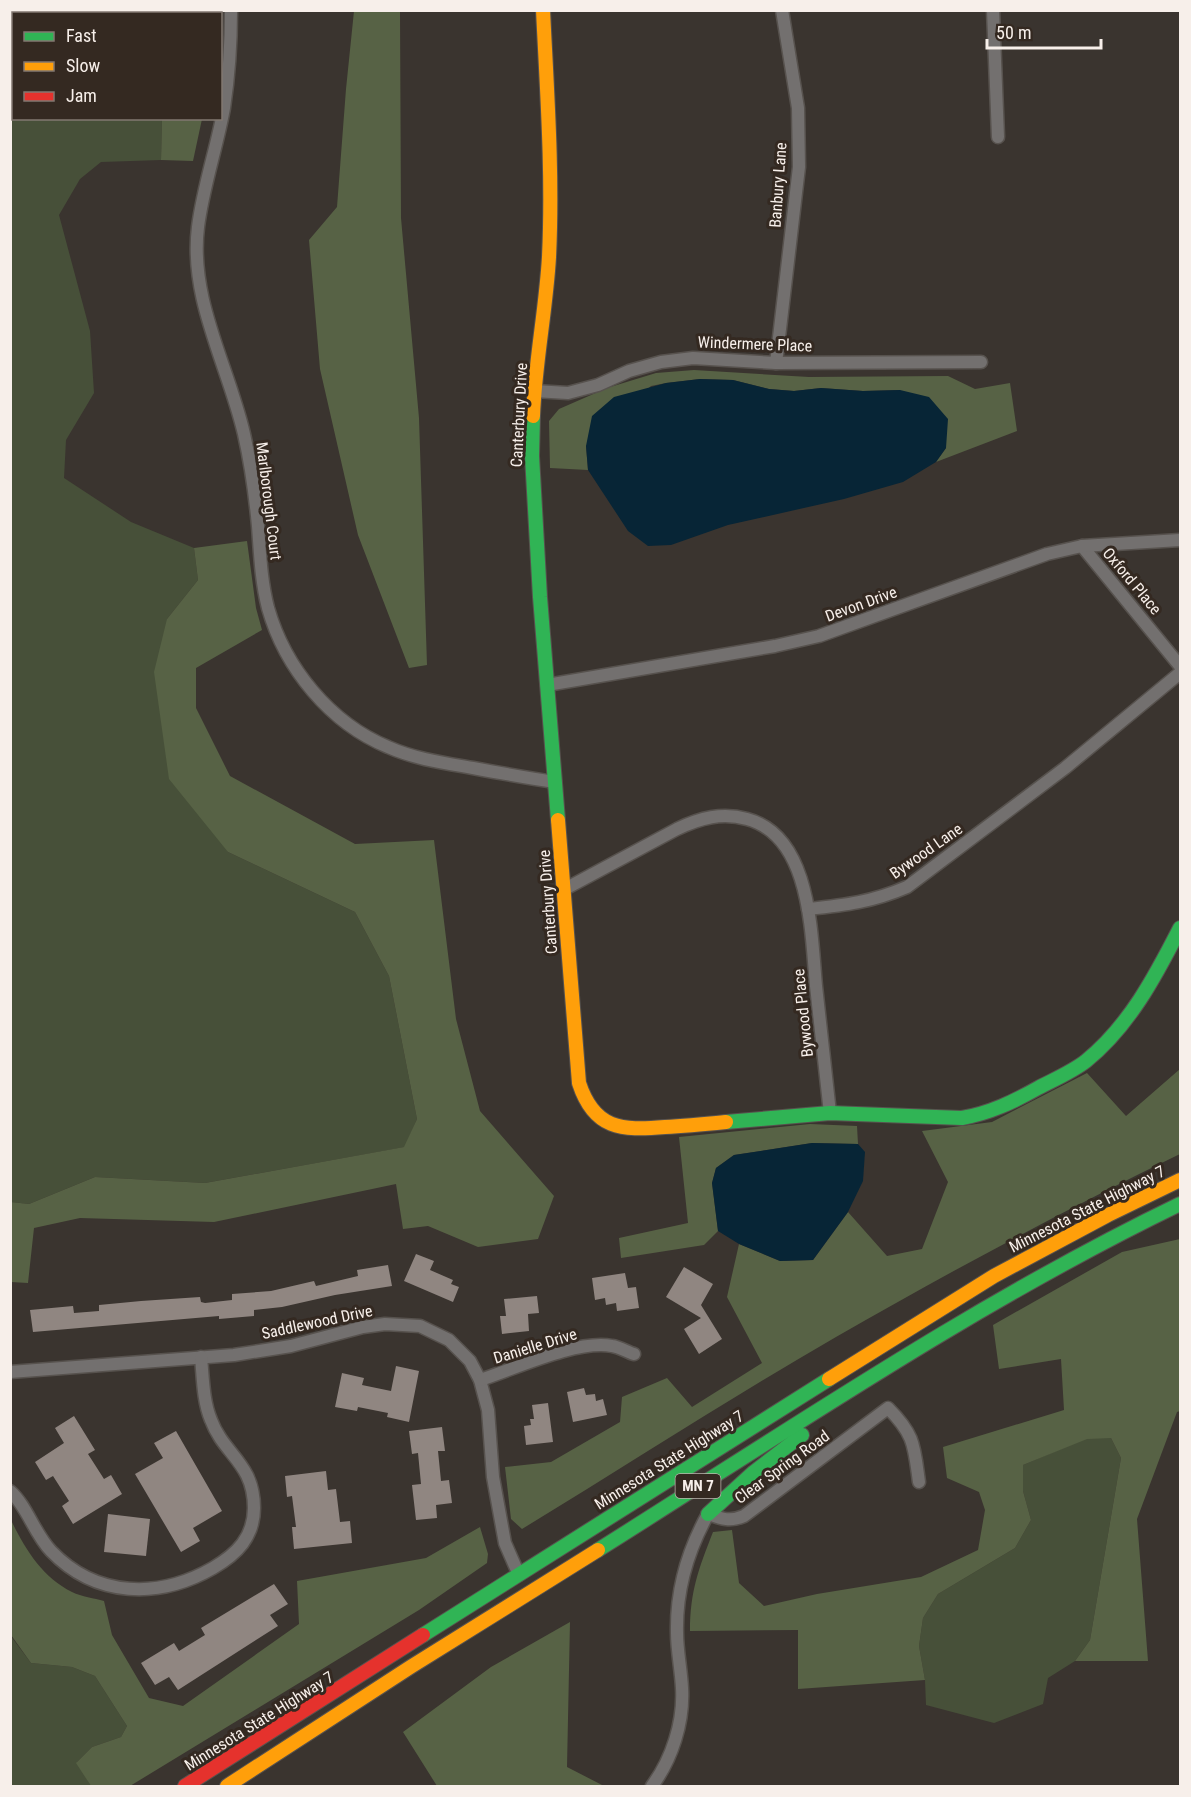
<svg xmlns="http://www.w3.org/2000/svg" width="1191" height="1797" font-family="'Roboto Condensed',sans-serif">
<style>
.green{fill:#475039}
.forest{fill:#576245}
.water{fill:#072536}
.building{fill:#908681}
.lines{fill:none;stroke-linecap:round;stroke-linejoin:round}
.street-casing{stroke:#57524e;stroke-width:15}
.fast-casing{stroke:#57524e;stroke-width:16}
.slow-casing{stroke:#57524e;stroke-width:16}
.jam-casing{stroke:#57524e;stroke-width:16}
.street{stroke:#73706f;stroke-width:12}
.fast{stroke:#30b455;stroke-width:14}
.slow{stroke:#ff9f0a;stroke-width:14}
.jam{stroke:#e5322d;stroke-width:14}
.labels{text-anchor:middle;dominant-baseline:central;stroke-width:6;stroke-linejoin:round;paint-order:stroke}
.shield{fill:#342921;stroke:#bcb4ae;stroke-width:1.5}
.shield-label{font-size:15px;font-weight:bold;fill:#f7efea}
.street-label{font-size:16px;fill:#f7efea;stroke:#342921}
</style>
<rect width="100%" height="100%" fill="#3a342f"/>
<g class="green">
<path d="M11 11H164V14H14V118L162 119 161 160 101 162 80 179 59 215 90 331 94 393 66 440 64 478 131 522 194 548 198 580 167 619 228 852 355 912 389 976 417 1119 405 1147 205 1183 95 1177 29 1204 11 1202Z"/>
<path d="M1087 1438H1111L1121 1458 1090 1640 1075 1661 1048 1678 1043 1704 994 1723 926 1705 925 1680 919 1646 923 1618 938 1594 1015 1548 1031 1520 1023 1491V1465Z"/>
<path d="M10 1635 31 1663 72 1667 95 1676 127 1726 121 1737 92 1747 77 1762 91 1786H11Z"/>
</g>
<g class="forest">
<path d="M164 11H214L213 13H164Z"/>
<path d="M354 11H400L401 218 419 418 427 665 409 668 358 535 320 369 309 240 337 207 346 89Z"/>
<path d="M162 119H202L193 161 161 160Z"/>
<path d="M694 370 809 377 948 376 975 389 1010 383 1017 431 936 462 946 448 900 390 863 391 821 388 794 391 769 389 733 380 700 379 666 383 651 386 586 446 588 470 550 468 549 421 559 409 607 388 656 373Z"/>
<path d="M247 541 256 608 262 630 196 668V708L230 776 355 844 434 840 456 1019 480 1111 554 1196 538 1239 478 1247 428 1226 403 1229 396 1184 214 1222 80 1218 34 1228 28 1283 11 1282V1202L29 1204 95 1177 205 1183 404 1147 417 1119 389 976 355 912 228 852 169 779 154 672 167 619 198 580 194 548Z"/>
<path d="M1180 1069V1154C1063 1211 949 1272 836 1337 730 1398 627 1465 522 1529L511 1519 505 1467 551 1462 620 1422 622 1397 667 1378 692 1407 762 1363 727 1297 739 1244 780 1261 813 1260 848 1212 887 1256 922 1249 948 1182 922 1131 992 1122 1087 1073 1126 1116Z"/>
<path d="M810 1124 857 1126 858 1144 812 1143 734 1155 716 1168 712 1183 718 1231 704 1245 621 1258 619 1238 688 1223 679 1137Z"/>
<path d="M1180 1239V1411L1177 1412 1137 1519 1148 1661H1075L1090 1640 1121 1458 1111 1438 1087 1439 1023 1465V1491L1031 1520 1015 1548 938 1594 923 1618 919 1646 925 1680 798 1689V1630L690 1631C690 1591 699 1568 713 1532L732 1530 739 1583 764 1606 817 1594 921 1577 978 1550 985 1510 979 1492 947 1478 943 1447 1064 1410 1061 1359 999 1369 993 1325 1122 1252Z"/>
<path d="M11 1520C25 1549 42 1577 72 1592 82 1597 94 1598 104 1601L112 1635 149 1698 183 1706 299 1624 297 1581 426 1558 480 1527 488 1554 487 1563 419 1610 130 1786H91L76 1763 92 1747 121 1737 127 1726 95 1676 72 1667 31 1663 11 1635Z"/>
<path d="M570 1622 567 1767 604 1786H437L403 1732 491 1667Z"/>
</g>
<g class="water">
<path d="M700 379 733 380 769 389 794 391 821 388 863 391 900 390 929 397 948 419 946 448 936 462 903 482 844 499 728 525 671 545 648 546 628 531 588 470 586 446 592 416 614 397 666 383Z"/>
<path d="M812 1143 858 1144 865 1152 863 1181 848 1212 813 1260 780 1261 739 1244 718 1231 712 1183 716 1168 734 1155Z"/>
</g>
<g class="building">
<path d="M416 1254 434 1261 430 1270 453 1280 451 1284 459 1287 453 1302 404 1281Z"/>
<path d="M388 1265 392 1286 335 1295 282 1307 254 1310V1316L219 1319V1316L33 1332 30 1310 73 1306 74 1313 99 1311V1305L141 1301 200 1297 201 1302 205 1303 232 1300V1294L271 1291 314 1281 316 1286 358 1276 357 1270Z"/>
<path d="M684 1267 713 1284 701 1305 722 1339 699 1354 684 1329 701 1318 666 1297Z"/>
<path d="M625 1273 628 1288 636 1287 639 1308 617 1311 616 1303 606 1305 605 1298 595 1300 592 1278Z"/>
<path d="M537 1296 539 1313 528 1314 529 1331 502 1334 500 1316H506L504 1299Z"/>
<path d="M396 1366 419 1371 409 1422 387 1417 388 1413 358 1407 357 1411 335 1407 342 1373 364 1378 362 1385 391 1391Z"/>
<path d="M584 1388 586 1395 595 1394 596 1401 603 1399 607 1415 573 1422 567 1392Z"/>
<path d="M548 1403 553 1442 526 1445 524 1426 531 1425 530 1419H534L532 1405Z"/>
<path d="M74 1416 95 1450 88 1454 104 1479 111 1475 122 1494 73 1524 62 1506 69 1501 53 1476 46 1480 35 1462 64 1443 55 1428Z"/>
<path d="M442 1427 445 1451H438L441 1481 449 1480 452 1503 436 1505 437 1518 416 1520 412 1485 421 1484 418 1453 412 1454 409 1431Z"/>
<path d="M176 1431 222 1511 193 1528 200 1541 181 1552 135 1474 163 1458 154 1443Z"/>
<path d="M326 1471 328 1490 336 1489 340 1522 350 1521 352 1543 294 1549 292 1527H296L292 1496 287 1497 285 1476Z"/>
<path d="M108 1514 150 1519 146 1556 104 1552Z"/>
<path d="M274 1584 288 1604 270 1615 278 1626 178 1690 169 1677 155 1685 141 1663 174 1643 179 1651 205 1635 201 1628Z"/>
</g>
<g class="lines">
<g class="street-casing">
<g id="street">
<path d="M231 10C231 43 229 75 224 108 217 147 203 187 198 227 189 299 228 365 244 434 251 465 255 494 258 526 260 553 261 581 268 608 285 668 330 723 388 747 415 759 444 763 473 768 500 773 527 778 555 782"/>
<path d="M993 10 998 137"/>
<path d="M776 363 799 167 798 108 782 10"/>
<path d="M534 391 568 393 598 385 629 371 661 362 693 358 776 363 981 362"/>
<path d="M1082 546 1180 666"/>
<path d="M547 685 775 646 819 636 1047 554 1082 546 1180 540"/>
<path d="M563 890 677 829C700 818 722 812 747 819 811 836 811 932 816 986 821 1028 825 1071 830 1113"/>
<path d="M808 909C846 905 872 902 907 887L1065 768 1180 673"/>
<path d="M10 1372 234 1355 291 1346 363 1327 385 1324 420 1326 449 1340 470 1361 480 1380 488 1410 493 1477 505 1543 519 1575"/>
<path d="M480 1380C514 1369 578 1339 612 1346 620 1347 627 1352 634 1354"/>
<path d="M10 1491C27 1506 34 1533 51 1551 96 1598 159 1599 213 1568 237 1554 254 1537 254 1508 254 1463 224 1455 211 1420 203 1401 203 1378 201 1357"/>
<path d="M652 1786C672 1759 684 1722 682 1688 681 1669 677 1651 677 1633 676 1591 688 1550 708 1514 722 1519 730 1522 744 1516L888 1408C915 1435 914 1446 919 1482"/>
</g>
</g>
<g class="fast-casing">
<g id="fast">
<path d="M533 416 532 456 540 597 558 820"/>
<path d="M726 1122 830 1113 962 1118C990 1113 1013 1102 1038 1088 1053 1080 1072 1072 1086 1061 1129 1026 1155 977 1180 928"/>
<path d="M708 1514 754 1472 802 1435"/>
<path d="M598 1550C789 1430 977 1302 1180 1204"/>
<path d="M423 1635 829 1379"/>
</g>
</g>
<g class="slow-casing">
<g id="slow">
<path d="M533 416C535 362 546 310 549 257 553 174 547 92 543 10"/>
<path d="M558 820 579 1083C594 1129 621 1131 665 1127 685 1126 706 1124 726 1122"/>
<path d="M829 1379 994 1276 1108 1215 1180 1180"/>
<path d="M227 1786 412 1666 598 1550"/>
</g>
</g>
<g class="jam-casing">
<path id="jam" d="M185 1786 423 1635"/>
</g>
<use href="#street" class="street"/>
<use href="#fast" class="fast"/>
<use href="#slow" class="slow"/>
<use href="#jam" class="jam"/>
</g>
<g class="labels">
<rect class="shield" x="675.5" y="1474" width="45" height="24" rx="4.5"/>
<g class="shield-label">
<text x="698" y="1486">MN 7</text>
</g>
<g class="street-label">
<text transform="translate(778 185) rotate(-86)">Banbury Lane</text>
<text transform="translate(755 344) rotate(2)">Windermere Place</text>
<text transform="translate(519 415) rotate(-87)">Canterbury Drive</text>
<text transform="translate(269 501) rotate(83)">Marlborough Court</text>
<text transform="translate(1132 581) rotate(50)">Oxford Place</text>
<text transform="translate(861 604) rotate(-20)">Devon Drive</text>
<text transform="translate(926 851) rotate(-35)">Bywood Lane</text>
<text transform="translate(548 902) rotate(-94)">Canterbury Drive</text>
<text transform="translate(803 1013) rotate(-96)">Bywood Place</text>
<text transform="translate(1087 1209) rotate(-27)">Minnesota State Highway 7</text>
<text transform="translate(317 1322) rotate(-12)">Saddlewood Drive</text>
<text transform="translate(535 1346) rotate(-17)">Danielle Drive</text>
<text transform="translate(669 1460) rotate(-32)">Minnesota State Highway 7</text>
<text transform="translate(782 1467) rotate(-36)">Clear Spring Road</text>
<text transform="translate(259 1721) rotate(-32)">Minnesota State Highway 7</text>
</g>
</g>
<rect width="1191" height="1797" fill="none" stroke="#f7efea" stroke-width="24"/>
<rect x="12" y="12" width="210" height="108" fill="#342921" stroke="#827871" stroke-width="1.5"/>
<rect x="24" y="32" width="30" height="9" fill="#30b455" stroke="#827871" stroke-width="1.5"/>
<text x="66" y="42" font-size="18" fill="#f7efea">Fast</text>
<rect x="24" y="62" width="30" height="9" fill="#ff9f0a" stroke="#827871" stroke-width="1.5"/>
<text x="66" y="72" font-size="18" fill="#f7efea">Slow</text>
<rect x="24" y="92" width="30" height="9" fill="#e5322d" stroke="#827871" stroke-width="1.5"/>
<text x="66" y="102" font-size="18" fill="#f7efea">Jam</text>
<path d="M987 39v9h114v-9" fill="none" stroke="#f7efea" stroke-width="3"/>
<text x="996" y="39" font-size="18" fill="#f7efea" stroke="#342921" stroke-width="4.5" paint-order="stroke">50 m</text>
</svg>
